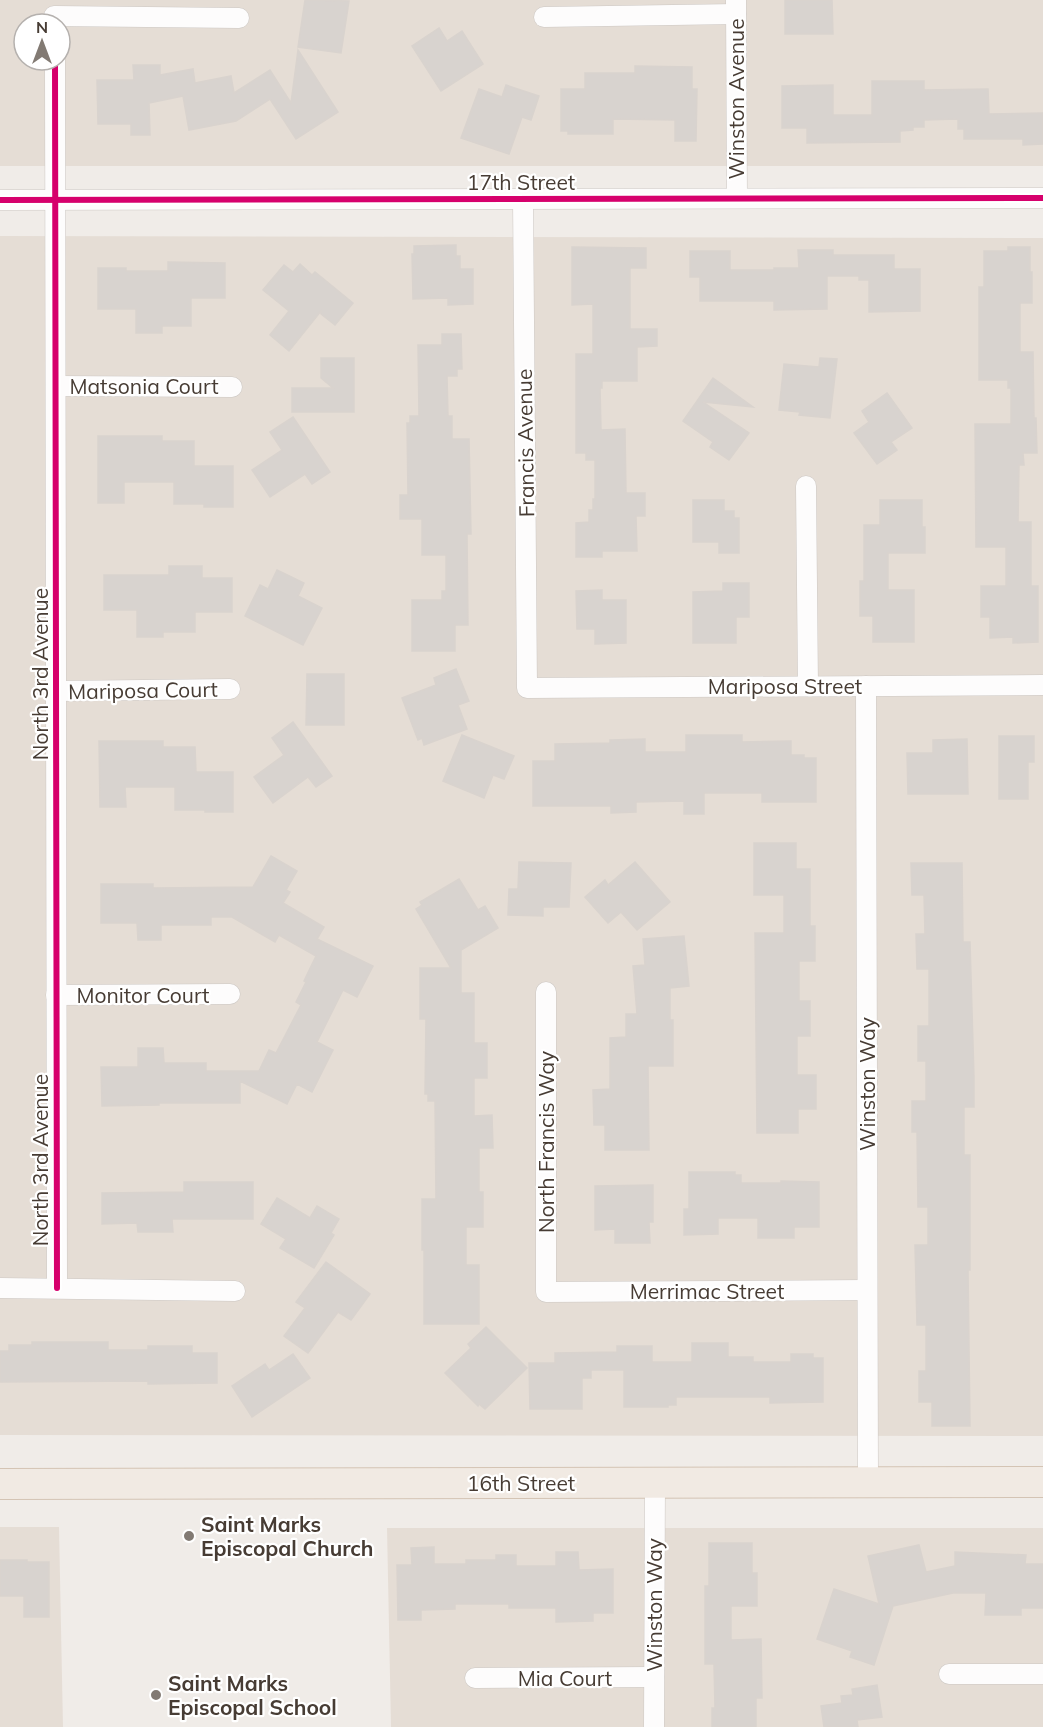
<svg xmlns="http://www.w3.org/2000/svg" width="1043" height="1727" font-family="Mulish,sans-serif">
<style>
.residential{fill:#e5ddd5;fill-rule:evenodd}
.building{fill:#d8d3cf;stroke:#d9d3ce;stroke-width:1.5}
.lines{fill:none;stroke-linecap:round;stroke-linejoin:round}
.street-casing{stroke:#cdc8c4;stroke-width:21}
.primary-casing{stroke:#d4c4b4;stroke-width:32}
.street{stroke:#fdfcfc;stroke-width:20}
.primary{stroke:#f1eae3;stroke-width:30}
.cycleway-casing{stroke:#fff;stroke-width:10}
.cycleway{stroke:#d6006c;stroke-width:6}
.poi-dot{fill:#827a73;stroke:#fff;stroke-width:2}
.labels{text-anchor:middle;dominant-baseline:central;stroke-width:4.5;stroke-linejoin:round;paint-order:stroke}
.street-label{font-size:21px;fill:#473c34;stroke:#fff}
.poi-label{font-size:21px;font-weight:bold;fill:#473c34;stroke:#fff;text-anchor:start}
</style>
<rect width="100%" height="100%" fill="#f0ece8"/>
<g class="residential">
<path d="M0 0H1043V166H0ZM24 24H60V60H24Z"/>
<path d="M0 236 1043 238V1436L0 1435Z"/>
<path d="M0 1527H59L63 1727H0Z"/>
<path d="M387 1528H1043V1727H391Z"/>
</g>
<g class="building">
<path d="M305 0 349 1 341 53 298 47Z"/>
<path d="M785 0H832L833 34H785Z"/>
<path d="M439 28 447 41 462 31 483 64 441 91 412 46Z"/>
<path d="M298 50 338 112 296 139 270 99 236 121 189 130 183 96 149 103 150 135H131V124H98L97 80H134L133 65H160V75L193 69 195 83 231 76 234 93 270 70 291 103Z"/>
<path d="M635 66 692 67V89H697L696 141H675V120L613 119V134H568V131H561V89H585V73H635Z"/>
<path d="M872 81H924V90L988 89 989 114 1043 113V144L1023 145V139H964V129H958V119L924 120V127H913V130L900 131V142L807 143V128H782V86L833 85V115H872Z"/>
<path d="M506 85 539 96 531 120 522 117 509 154 461 138 479 89 502 97Z"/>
<path d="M456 245V256H460V269H473V304L448 305V298L413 299 412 254H414V246Z"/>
<path d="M572 247 646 248V268H630V329H657V346L637 347V381H602V388H600L601 430 625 429 626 493H645V516H636L637 551H602V557H576V523L589 522V510H593V499H595V460H586V453H576V354H593V304L572 305Z"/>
<path d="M1008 247H1030V272H1032V303H1020V352H1033L1034 418H1036L1037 453H1023L1024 465H1019L1018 522H1031V586H1038V642L1013 643V637L990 638V617H981V586H1006V547H976L975 424H1011V388H1008V380H979V287H984V251H1008Z"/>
<path d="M798 250H833V255H894V269H920V311L869 312V280H859V276H827V309L774 310V301H700V277H690V251H730V270H774V268H799Z"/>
<path d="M168 262 225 263V298H191V326H162V333H136V309H98V268H126V271H168Z"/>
<path d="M300 264 312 275 315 272 353 303 335 325 321 314V311L289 351 270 335 289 311 263 290 284 265 293 272Z"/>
<path d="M442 334H461L462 369H457V376H447L448 416H452V439H469L471 534H467L468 625H455V651H412V600H442V591H446V555H422V519H400V495H408L407 423H410V416H419L418 345H442Z"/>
<path d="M321 358H354V412H292V388H333L321 378Z"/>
<path d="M820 358 837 359 830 418 799 415 800 412 779 410 784 364 819 367Z"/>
<path d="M713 378 753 407 703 402 749 433 729 460 710 447 713 442 683 421Z"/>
<path d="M887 393 912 428 891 442 897 450 877 464 854 433 869 422 862 411Z"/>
<path d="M293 417 330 472 312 484 305 474 270 497 252 470 282 450 270 432Z"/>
<path d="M98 436H162V441H194V466H233V507H204V504H174V482H124V503H98Z"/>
<path d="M693 500H724V511H734V518H739V553H719V542H693Z"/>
<path d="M880 500H922V527H925V553H888V590H914V642H873V616H860V581H864V525H880Z"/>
<path d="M169 566H202V578H232V612H195V632H163V637H137V610H104V575H169Z"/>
<path d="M277 570 304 583 298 596 322 608 303 645 245 616 260 585 268 589Z"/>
<path d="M723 583H749V617H736V643H693V592L723 591Z"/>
<path d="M602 590V600H626V643L595 644V629H577L576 591Z"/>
<path d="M456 669 469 701 458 705 467 729 424 745 422 738 418 740 402 698 436 685 434 678Z"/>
<path d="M307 674H344V725H306Z"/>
<path d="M293 722 332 776 316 787 308 777 273 803 254 777 284 755 272 738Z"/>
<path d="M462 735 514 756 504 779 493 775 484 798 443 781Z"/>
<path d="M686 735H742V742L791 741V755H804V758H816V802H762V793H704V814H684V801L636 802V812L611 813V806H533V761H555V744L610 743V740L645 739V752H686Z"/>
<path d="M999 736H1034V762H1028V799H999Z"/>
<path d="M967 739 968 794H908L907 753H933V740Z"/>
<path d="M99 741H163V747H195L196 772H233V812H205V810H175V787H125L126 807H100Z"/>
<path d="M754 843H796V869H810V926H815V961H799V1001H810V1036H797V1075H816V1109H798V1133H757L755 933H784V895H754Z"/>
<path d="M271 856 297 871 286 890 290 892 283 903 324 927 317 939 373 966 357 997 343 990 317 1042 333 1050 312 1092 297 1084 287 1104 240 1081V1103H159V1105L102 1106 101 1067H138V1048H163L164 1063H206V1071H259L269 1050 276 1053 301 1005 296 1002 306 982 304 981 316 956 279 935 275 942 232 917H211V925H161V940H138L137 923H101V884H153V888L253 887Z"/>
<path d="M519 862 571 863 569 907H543V916L508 915 509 889H518Z"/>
<path d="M635 862 670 902 637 930 621 912 608 923 585 897 605 880 608 885Z"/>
<path d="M911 863H962L963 942H970L974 1078V1107H964V1155H970V1270H968L970 1426H932V1402H919V1371H926V1325H917L915 1245H928V1207H918L917 1132H912V1101H926V1061H918V1026H929V969H917L916 934H925L924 895H912Z"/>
<path d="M459 879 478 910 485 906 498 928 461 950V993H474V1043H487V1078H474V1116L492 1115 493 1148H479V1192H483V1227H466V1265H479V1324H424V1250H422V1199H436L435 1101H428V1094H425L426 1019H420V968H451L416 909 422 905 420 902Z"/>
<path d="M684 936 689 986 670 988V1020H673V1066H648L649 1150H605V1125H594L593 1090 610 1089V1038L626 1037V1014H637L633 966 645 965 643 939Z"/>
<path d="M689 1172H735V1175H741V1183H781V1181L819 1182V1227H794V1238H758V1218H718V1234L684 1235V1209H689Z"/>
<path d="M184 1182H253V1219H172L173 1232H138L137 1223 102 1224V1193L184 1192Z"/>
<path d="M653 1185V1222H649L650 1243H615V1229L595 1230V1186Z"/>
<path d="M277 1198 310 1218 317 1206 339 1219 331 1233 334 1235 314 1268 280 1248 286 1239 261 1224Z"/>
<path d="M326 1262 370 1294 351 1320 338 1312 308 1353 284 1336 305 1308 296 1302Z"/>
<path d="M486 1327 527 1368 485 1409 479 1404 478 1406 445 1373 471 1348 468 1344Z"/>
<path d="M32 1342H108V1350H148V1346H192V1353H217V1383L148 1384V1381L0 1382V1351H9V1345H32Z"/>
<path d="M692 1343H728V1357H753V1362H791V1354H813V1358H823V1402L770 1403V1397H676V1405H668V1407H624V1370H591V1378H582V1409H530L529 1363H555V1353L617 1352V1346H652V1362H692Z"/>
<path d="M293 1354 310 1378 252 1417 232 1386 265 1364 269 1370Z"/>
<path d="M709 1543H752V1573H757V1606H731V1640L761 1639 762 1698H756V1727H712V1708H715L714 1664H705V1586H709Z"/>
<path d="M919 1545 926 1572 955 1566V1552L1026 1555 1025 1564H1043V1608H1021V1615H985L986 1593H953L893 1606 874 1665 850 1657 852 1651 817 1639 834 1589 879 1604 868 1556Z"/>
<path d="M434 1547V1564H466V1560H496V1555H516V1566H556V1552H578L579 1570 613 1569V1613H593V1621L556 1622V1608H509V1604H455V1609L421 1610V1620H398L397 1565H412L411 1548Z"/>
<path d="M0 1560H27V1562H49V1617H24V1596H0Z"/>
<path d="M877 1685 882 1717 857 1720 858 1727H824L821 1706 842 1703 841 1696 853 1695 852 1689Z"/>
</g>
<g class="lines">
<g class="street-casing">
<g id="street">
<path d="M736 0 737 198"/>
<path d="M54 16 239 18"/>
<path d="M544 17 736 14"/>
<path d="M55 60 57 1288"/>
<path d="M523 199 527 688 1043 685"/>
<path d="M0 200 1043 198"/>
<path d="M56 386 232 387"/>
<path d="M806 486 808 686"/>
<path d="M866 686 868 1483"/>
<path d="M56 691 230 689"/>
<path d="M546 992V1292L867 1290"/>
<path d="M56 995 230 994"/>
<path d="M0 1288 235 1291"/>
<path d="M949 1674H1043"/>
<path d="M475 1678 654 1677"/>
<path d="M654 1727 655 1482"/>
</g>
</g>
<g class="primary-casing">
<path id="primary" d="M0 1484 1043 1482"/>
</g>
<use href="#street" class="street"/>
<use href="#primary" class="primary"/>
<g class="cycleway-casing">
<g id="cycleway">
<path d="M55 60 57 1288"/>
<path d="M0 200 1043 198"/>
</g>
</g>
<use href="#cycleway" class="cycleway"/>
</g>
<g class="poi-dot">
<circle cx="189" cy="1536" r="6"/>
<circle cx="156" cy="1695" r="6"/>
</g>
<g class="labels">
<g class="street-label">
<text transform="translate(736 99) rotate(-90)">Winston Avenue</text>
<text x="521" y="182">17th Street</text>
<text x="144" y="386">Matsonia Court</text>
<text transform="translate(525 443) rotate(-91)">Francis Avenue</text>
<text transform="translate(40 674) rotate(-90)">North 3rd Avenue</text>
<text x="785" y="686">Mariposa Street</text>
<text transform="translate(143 690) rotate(-1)">Mariposa Court</text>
<text x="143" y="995">Monitor Court</text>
<text transform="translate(867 1084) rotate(-90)">Winston Way</text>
<text transform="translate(546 1142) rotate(-90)">North Francis Way</text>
<text transform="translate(40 1160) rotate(-90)">North 3rd Avenue</text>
<text x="707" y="1291">Merrimac Street</text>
<text x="521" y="1483">16th Street</text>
<text transform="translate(654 1605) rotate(-90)">Winston Way</text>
<text x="565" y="1678">Mia Court</text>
</g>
<g class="poi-label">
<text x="201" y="1524">Saint Marks<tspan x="201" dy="24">Episcopal Church</tspan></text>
<text x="168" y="1683">Saint Marks<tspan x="168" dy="24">Episcopal School</tspan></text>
</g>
</g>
<g transform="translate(42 42)"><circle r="28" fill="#ffffff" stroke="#b5b1ae" stroke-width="1.5"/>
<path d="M0-4.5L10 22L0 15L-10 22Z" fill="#827a73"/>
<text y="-9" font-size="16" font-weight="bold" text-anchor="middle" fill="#473c34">N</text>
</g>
</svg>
